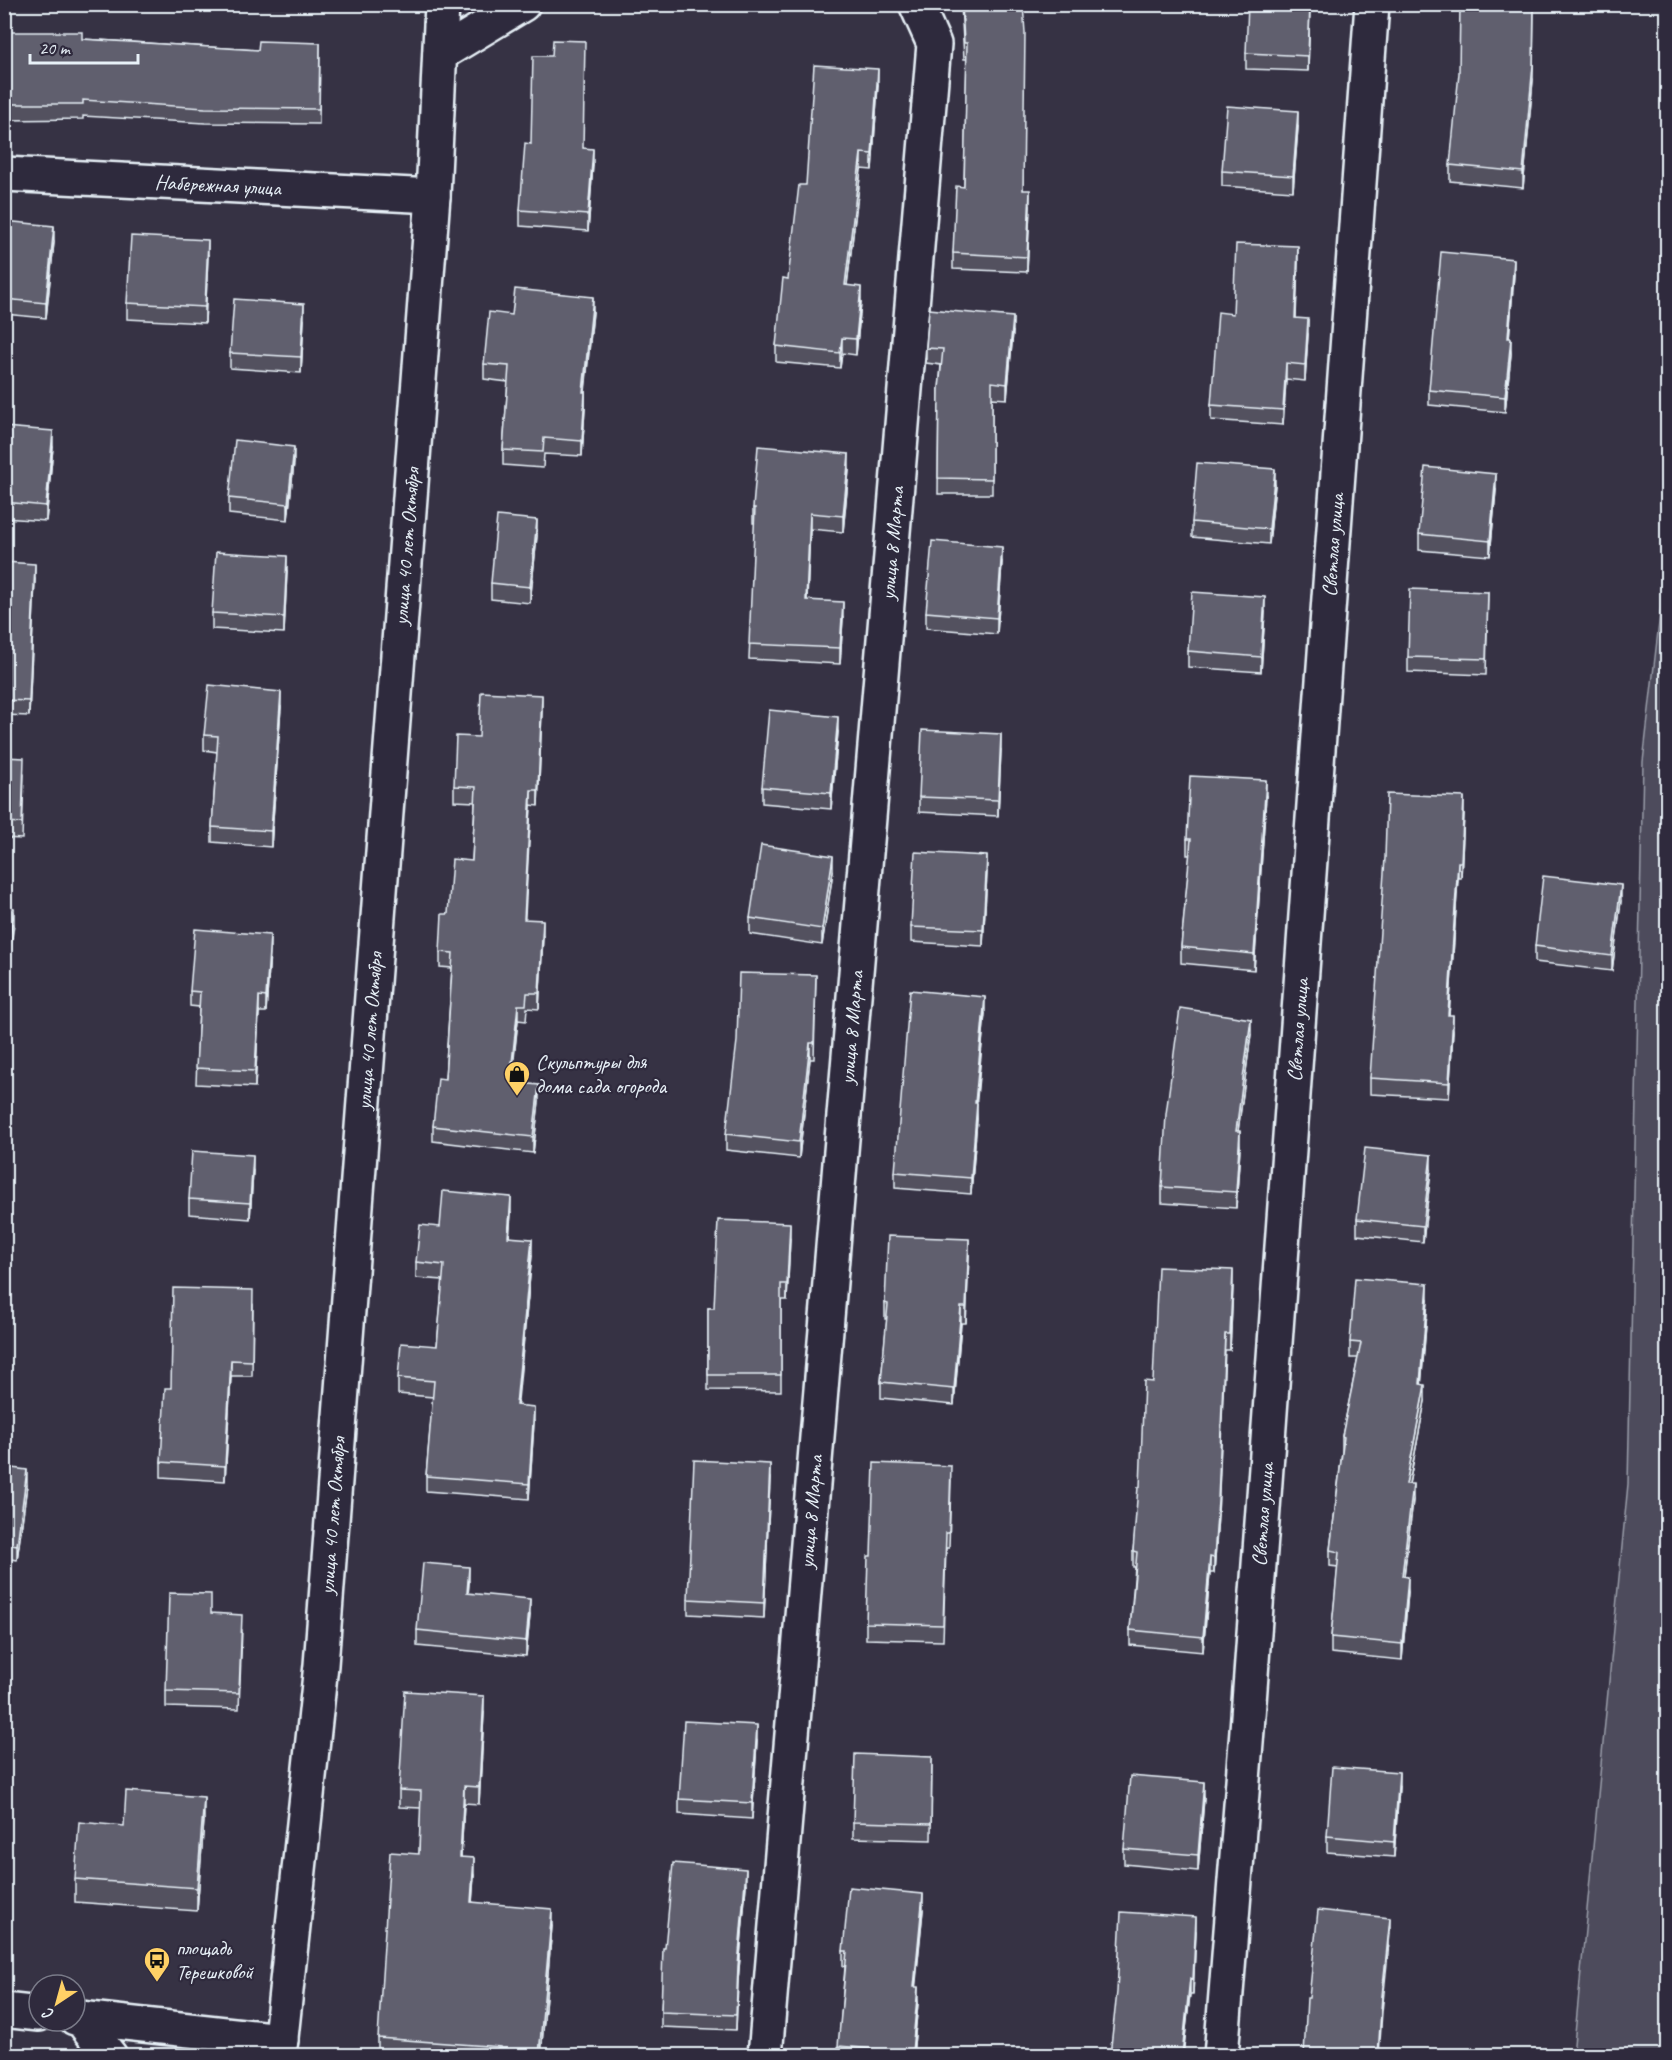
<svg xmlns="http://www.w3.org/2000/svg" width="1672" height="2060" font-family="Caveat,sans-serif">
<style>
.green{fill:#4d4b5c;stroke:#9a9eaa;stroke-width:1.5}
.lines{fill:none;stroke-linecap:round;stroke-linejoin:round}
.minor-casing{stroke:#e8f1f8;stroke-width:38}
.major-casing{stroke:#e8f1f8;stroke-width:38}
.minor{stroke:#2f2a3d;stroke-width:33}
.major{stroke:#2f2a3d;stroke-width:33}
.wall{fill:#53515f;stroke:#e8f1f8;stroke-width:1.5}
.shaded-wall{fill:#43424d;stroke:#e8f1f8;stroke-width:1.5}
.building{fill:#605e6e;stroke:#e8f1f8;stroke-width:1.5}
.labels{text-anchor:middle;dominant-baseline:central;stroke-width:4.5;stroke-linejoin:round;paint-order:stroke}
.street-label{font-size:21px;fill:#e8f1f8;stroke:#2f2a3d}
.poi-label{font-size:21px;fill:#e8f1f8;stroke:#2f2a3d;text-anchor:start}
</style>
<rect width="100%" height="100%" fill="#363244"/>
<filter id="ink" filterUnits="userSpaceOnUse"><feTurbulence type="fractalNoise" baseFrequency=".0167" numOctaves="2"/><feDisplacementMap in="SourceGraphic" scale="12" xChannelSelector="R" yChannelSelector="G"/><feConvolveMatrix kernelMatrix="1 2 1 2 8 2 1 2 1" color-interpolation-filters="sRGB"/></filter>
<g filter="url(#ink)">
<path class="green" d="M1667 553V2055H1573L1628 1484 1643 762Z"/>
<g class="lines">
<g class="minor-casing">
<g id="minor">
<path d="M440 54 523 4"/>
<path id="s1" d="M4 174 433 196"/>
<path d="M4 2010 39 2014"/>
<path d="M75 2018H80L110 2056"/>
<path d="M80 2018 281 2040"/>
<path id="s2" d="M765 2056 934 44 916 4"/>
<path id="s3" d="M1221 2056 1247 1730 1372 4"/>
</g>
</g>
<g class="major-casing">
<g id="major">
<path id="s4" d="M279 2056 321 1665 433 196 442 4"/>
</g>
</g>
<use href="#minor" class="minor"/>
<use href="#major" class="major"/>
</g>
<g class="wall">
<path d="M961 4H1023V190L1030 206 1027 272 953 269V253L964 187 967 59H964Z"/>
<path d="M1310 4 1308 71 1246 69V53Z"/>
<path d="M6 32 82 39 258 50 320 43 319 124 205 123 83 116V119L6 120Z"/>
<path d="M1533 80 1523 188 1450 181V165Z"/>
<path d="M878 85 872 170 861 169 847 285 861 302 856 355 842 353 840 368 776 362V346L806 185Z"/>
<path d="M1298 127 1293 191 1222 186V171Z"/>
<path d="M583 148 593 164 588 231 520 226V210Z"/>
<path d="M4 221 54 242 46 318 4 314Z"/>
<path d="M208 255 205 323 127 319V303Z"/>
<path d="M1298 262 1296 318 1308 334 1305 381 1286 379 1283 425 1211 420V405L1233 314Z"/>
<path d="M1514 274 1509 338 1511 354 1505 412 1429 405V390Z"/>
<path d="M593 312 585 392V408L582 456 544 454 543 468 503 465V450L508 382 484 379V364L512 315Z"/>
<path d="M304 320 301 373 230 368V353Z"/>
<path d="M1013 332 1007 399 992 398V494H938L939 389 941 365 926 363V348Z"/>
<path d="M4 427 53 447 46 521 4 518Z"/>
<path d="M294 462 288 520 229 514V498Z"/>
<path d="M849 470 843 532 810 529 807 600 843 618 840 664 749 659 755 523H753V508Z"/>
<path d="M1275 485 1269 544 1192 537V522Z"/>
<path d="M1496 490 1490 556 1419 550V534Z"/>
<path d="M537 536 530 603 491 599V583Z"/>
<path d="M4 562 35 579 29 716 4 715Z"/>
<path d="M1002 562 997 634 926 628V612Z"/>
<path d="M287 571 284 633 212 629V613Z"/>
<path d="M1488 592 1486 675 1408 672V657Z"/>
<path d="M1265 612 1261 672 1188 667V651Z"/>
<path d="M281 707 271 847 212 842V827L217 752 204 750V735Z"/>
<path d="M542 710 538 806 531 805 524 919 543 936 539 1009 527 1008 526 1021 518 1020 511 1082 539 1101 533 1153 433 1141V1126L445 1079 452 968 440 967V952L448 914 472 861 475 802 454 801V786L479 737Z"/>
<path d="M838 732 831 809 762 803V787Z"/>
<path d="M1001 750 998 816 919 812V797Z"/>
<path d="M4 757 24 774 22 839 4 838Z"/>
<path d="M1266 796 1254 970 1181 963V947L1190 855H1187V839Z"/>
<path d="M1464 813 1461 878H1458L1449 1015 1453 1031 1449 1098 1370 1094V1078Z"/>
<path d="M833 871 822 945 750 934V918Z"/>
<path d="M987 872 983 946 911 942V927Z"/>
<path d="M1621 901 1612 971 1535 962V946Z"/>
<path d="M270 951 266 1012H259L255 1087 196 1084 199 1007 190 1006V991Z"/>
<path d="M816 975 814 1059H810L799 1158 726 1150V1134Z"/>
<path d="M985 1013 976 1103 977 1119 971 1194 895 1188V1172Z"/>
<path d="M1251 1034 1238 1131 1240 1147 1236 1208 1162 1203V1187Z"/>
<path d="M1431 1170 1423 1242 1357 1235V1219Z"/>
<path d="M253 1171 250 1219 189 1214V1199Z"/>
<path d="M511 1213 509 1237 532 1255 517 1405 534 1422 529 1499 426 1491V1476L433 1397 398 1394V1378L437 1346 443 1280 416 1278V1262L440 1227Z"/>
<path d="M790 1239 787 1300H781V1391L708 1390V1308H714Z"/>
<path d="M969 1255 966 1323H961L954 1405 881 1398V1382L887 1319H885V1303Z"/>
<path d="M1233 1286 1230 1350H1225L1218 1515 1214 1573H1210L1203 1652 1130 1645V1630L1135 1567H1133V1551L1140 1487Z"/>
<path d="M1428 1300 1421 1385 1425 1401 1409 1484 1413 1500 1404 1576 1408 1592 1402 1660 1331 1653V1637L1338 1567 1330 1566V1550L1342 1452V1436L1358 1358H1350V1342Z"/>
<path d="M253 1305 252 1376H231L225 1481 161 1477V1462L171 1388Z"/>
<path d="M4 1467 27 1485 17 1560 4 1558Z"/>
<path d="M770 1479 764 1618 688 1614V1599Z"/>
<path d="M951 1481 949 1548H946L943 1641 866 1639V1623Z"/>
<path d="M469 1583 468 1593 530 1615 526 1656 417 1646V1630Z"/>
<path d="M211 1613 242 1630 239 1709 166 1707V1691Z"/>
<path d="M484 1713 479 1804 464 1803 461 1857 474 1875 472 1902 552 1926 541 2055H378V2038L419 1854 421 1808 399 1807V1790Z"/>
<path d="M757 1741 752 1819 679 1814V1799Z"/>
<path d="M932 1757 931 1840 853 1838V1822Z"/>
<path d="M1399 1787 1394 1857 1327 1852V1836Z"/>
<path d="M1204 1798 1198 1871 1124 1864V1849Z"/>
<path d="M204 1820 197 1911 75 1902V1879L124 1826Z"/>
<path d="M746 1885 738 1981 736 2030 661 2027V2012L665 1948Z"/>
<path d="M923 1910 915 1987 918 2003 913 2055H838L845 1967 843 1966V1951Z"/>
<path d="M1196 1932 1193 1994H1190L1183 2055H1110Z"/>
</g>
<g class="shaded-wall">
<path d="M1310 4 1308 71V56Z"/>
<path d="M1534 4 1533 80 1523 188V172Z"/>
<path d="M878 69V85L872 170V154Z"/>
<path d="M1298 111V127L1293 191V176Z"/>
<path d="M593 149V164L588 231V215Z"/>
<path d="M861 153V169L845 301V285Z"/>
<path d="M1030 190V206L1027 272V257Z"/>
<path d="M54 226V242L46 318V303Z"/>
<path d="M208 240V255L205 323V307Z"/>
<path d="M1298 246V262L1295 334V318Z"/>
<path d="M1514 259V274L1508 353V338Z"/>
<path d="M861 287V302L856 355V339Z"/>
<path d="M593 297V312L583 408V392Z"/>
<path d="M304 304V320L301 373V357Z"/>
<path d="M1013 317V332L1007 399V384Z"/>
<path d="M1308 319V334L1305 381V365Z"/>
<path d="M842 338V353L840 368V353Z"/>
<path d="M1511 338V354L1505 412V397Z"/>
<path d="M1286 363V379L1283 425V410Z"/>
<path d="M585 392V408L582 456V441Z"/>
<path d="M53 431V447L46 521V506Z"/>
<path d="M294 447V462L288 520V504Z"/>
<path d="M849 454V470L843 532V516Z"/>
<path d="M1275 469V485L1269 544V529Z"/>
<path d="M1496 474V490L1490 556V541Z"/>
<path d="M810 513V529L806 616V600Z"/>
<path d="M537 520V536L530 603V587Z"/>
<path d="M1002 547V562L997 634V618Z"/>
<path d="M287 556V571L284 633V617Z"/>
<path d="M35 564V579L29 716V701Z"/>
<path d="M1265 597V612L1261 672V657Z"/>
<path d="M843 602V618L840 664V648Z"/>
<path d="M281 692V707L271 847V831Z"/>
<path d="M542 695V710L538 806V790Z"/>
<path d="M838 717V732L831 809V793Z"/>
<path d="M1001 734V750L998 816V800Z"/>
<path d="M1266 780V796L1254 970V954Z"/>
<path d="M531 790V805L524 935V919Z"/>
<path d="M1464 797V813L1461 878V862Z"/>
<path d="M833 856V871L822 945V929Z"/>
<path d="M987 856V872L983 946V930Z"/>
<path d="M1458 862V878L1448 1031V1015Z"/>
<path d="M1621 885V901L1612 971V956Z"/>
<path d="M14 908V924L4 993V977Z"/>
<path d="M543 920V936L539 1009V993Z"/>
<path d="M270 935V951L266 1012V997Z"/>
<path d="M259 996V1012L255 1087V1071Z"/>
<path d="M985 997V1013L975 1119V1103Z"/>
<path d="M518 1005V1020L510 1098V1082Z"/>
<path d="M11 1008V1024L4 1100V1084Z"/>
<path d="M1453 1015V1031L1449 1098V1083Z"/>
<path d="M1251 1019V1034L1236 1146V1131Z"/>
<path d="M810 1043V1059L799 1158V1142Z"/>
<path d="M539 1085V1101L533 1153V1137Z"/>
<path d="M977 1103V1119L971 1194V1178Z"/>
<path d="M1240 1131V1147L1236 1208V1192Z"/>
<path d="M253 1155V1171L250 1219V1203Z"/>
<path d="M1431 1155V1170L1423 1242V1226Z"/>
<path d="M511 1197V1213L508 1252V1237Z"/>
<path d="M790 1223V1239L787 1300V1284Z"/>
<path d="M532 1239V1255L516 1421V1405Z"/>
<path d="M969 1239V1255L966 1323V1307Z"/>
<path d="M1233 1270V1286L1230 1350V1334Z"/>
<path d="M1428 1284V1300L1420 1400V1384Z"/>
<path d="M961 1307V1323L954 1405V1389Z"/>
<path d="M1225 1334 1218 1515 1214 1573V1558Z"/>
<path d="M231 1360V1376L225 1481V1466Z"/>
<path d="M1425 1385V1401L1406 1499V1484Z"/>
<path d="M534 1407V1422L529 1499V1484Z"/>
<path d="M770 1464V1479L764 1618V1603Z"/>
<path d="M27 1470V1485L17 1560V1545Z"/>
<path d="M1413 1484V1500L1402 1592V1576Z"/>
<path d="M1210 1557V1573L1203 1652V1637Z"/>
<path d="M469 1567V1583L467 1609V1593Z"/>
<path d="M1408 1577V1592L1402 1660V1644Z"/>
<path d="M530 1599V1615L526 1656V1641Z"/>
<path d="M484 1696V1713L479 1804V1787Z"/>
<path d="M757 1725V1741L752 1819V1803Z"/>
<path d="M1399 1772V1787L1394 1857V1842Z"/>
<path d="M1204 1782V1798L1198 1871V1855Z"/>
<path d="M464 1786V1803L460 1874V1857Z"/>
<path d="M204 1797V1820L197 1911V1888Z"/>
<path d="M474 1858V1875L471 1919V1902Z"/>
<path d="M746 1869V1885L738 1981 736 2030 738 1966Z"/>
<path d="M923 1894V1910L914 2002V1987Z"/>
<path d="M552 1909V1926L541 2055H539Z"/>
<path d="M1196 1917V1932L1193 1994V1979Z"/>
<path d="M1390 1918V1934L1382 2012 1379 2055H1378L1382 1996Z"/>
<path d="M1190 1978V1994L1183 2055H1182Z"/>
<path d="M918 1987V2003L913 2055H912Z"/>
</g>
<g class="building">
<path d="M962 4H1023L1025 33 1023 190H1030L1027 257 953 253 956 186 964 187 967 43H964Z"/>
<path d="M1248 4H1310L1308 56 1246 53Z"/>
<path d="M1460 4H1534L1533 65 1523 172 1450 165 1459 73Z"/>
<path d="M6 32H82V39L258 50 259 41 320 43 319 109 205 108 83 100V104H6Z"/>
<path d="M553 40 585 41 583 148 593 149 588 215 520 210 525 143 531 144 533 56H552Z"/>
<path d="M814 65 878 69 872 154 861 153 845 285 861 287 856 339 842 338 840 353 776 346 783 278 788 279 799 185H806Z"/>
<path d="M1227 106 1298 111 1293 176 1222 171Z"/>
<path d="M4 221 54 226 46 303 4 299Z"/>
<path d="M131 236 208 240 205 307 127 303Z"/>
<path d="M1236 244 1298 246 1295 318 1308 319 1305 365 1286 363 1283 410 1211 405 1218 312 1233 314Z"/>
<path d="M1441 252 1514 259 1508 338H1511L1505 397 1429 390Z"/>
<path d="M515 289 593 297 583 392H585L582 441 544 438 543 452 503 450 509 366 484 364 489 312 512 315Z"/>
<path d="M234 299 304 304 301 357 230 353Z"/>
<path d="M929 309 1013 317 1007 384 992 382V479L938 478 939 389 943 349 926 348Z"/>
<path d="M4 427 53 431 46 506 4 502Z"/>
<path d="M235 440 294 447 288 504 229 498Z"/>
<path d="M758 446 849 454 843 516 810 513 806 600 843 602 840 648 749 644 755 508H753Z"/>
<path d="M1197 463 1275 469 1269 529 1192 522Z"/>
<path d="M1425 467 1496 474 1490 541 1419 534Z"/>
<path d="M497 516 537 520 530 587 491 583Z"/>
<path d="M932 541 1002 547 997 618 926 612Z"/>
<path d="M216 552 287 556 284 617 212 613Z"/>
<path d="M4 562 35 564 29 701 4 700Z"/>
<path d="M1410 589 1488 592 1486 659 1408 657Z"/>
<path d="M1192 592 1265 597 1261 657 1188 651Z"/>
<path d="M209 685 281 692 271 831 212 827 218 736 204 735Z"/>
<path d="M481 692 542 695 538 790H531L524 919 543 920 539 993H527L526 1005H518L510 1082 539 1085 533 1137 433 1126 438 1078 445 1079 453 953 440 952 442 914H448L452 859 472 861 476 787 454 786 456 736 479 737Z"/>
<path d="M769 710 838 717 831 793 762 787Z"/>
<path d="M922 730 1001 734 998 800 919 797Z"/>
<path d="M4 757 24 758 22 823 4 822Z"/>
<path d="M1190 776 1266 780 1254 954 1181 947 1191 839H1187Z"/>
<path d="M1387 794 1464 797 1461 862H1458L1448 1015H1453L1449 1083 1370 1078 1385 858Z"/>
<path d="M761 845 833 856 822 929 750 918Z"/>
<path d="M915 852 987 856 983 930 911 927Z"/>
<path d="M1543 876 1621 885 1612 956 1535 946Z"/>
<path d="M4 907 14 908 4 977Z"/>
<path d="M195 929 270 935 266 997 259 996 255 1071 196 1068 200 992 190 991Z"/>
<path d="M739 973 816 975 814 1043H810L799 1142 726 1134 737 1041Z"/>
<path d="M910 990 985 997 975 1103H977L971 1178 895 1172Z"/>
<path d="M4 1008H11L4 1084Z"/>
<path d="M1180 1008 1251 1019 1236 1131H1240L1236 1192 1162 1187 1166 1114Z"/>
<path d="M1365 1148 1431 1155 1423 1226 1357 1219Z"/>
<path d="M192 1151 253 1155 250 1203 189 1199Z"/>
<path d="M443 1191 511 1197 508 1237 532 1239 516 1405 534 1407 529 1484 426 1476 434 1381 398 1378 401 1343 437 1346 444 1265 416 1262 420 1225 440 1227Z"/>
<path d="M718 1220 790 1223 787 1284H781V1375H708V1308H714Z"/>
<path d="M888 1236 969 1239 966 1307H961L954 1389 881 1382 888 1304 885 1303Z"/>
<path d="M1158 1267 1233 1270 1230 1334H1225L1218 1500 1214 1558 1210 1557 1203 1637 1130 1630 1137 1552 1133 1551 1138 1487H1140L1144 1381 1153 1382Z"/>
<path d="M1355 1278 1428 1284 1420 1384 1425 1385 1406 1484H1413L1402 1576 1408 1577 1402 1644 1331 1637 1339 1552 1330 1550 1344 1437 1342 1436 1361 1343 1350 1342Z"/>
<path d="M173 1288 253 1290 252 1361 231 1360 225 1466 161 1462 165 1388H171Z"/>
<path d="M694 1460 770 1464 764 1603 688 1599Z"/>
<path d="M874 1463 951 1466 949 1533H946L943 1625 866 1623 868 1556H871Z"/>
<path d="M4 1467 27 1470 17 1545 4 1543Z"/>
<path d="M423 1563 469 1567 467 1593 530 1599 526 1641 417 1630Z"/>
<path d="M169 1593 211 1594V1613L242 1615 239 1693 166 1691Z"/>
<path d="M405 1691 484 1696 479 1787 464 1786 460 1857 474 1858 471 1902 552 1909 539 2055H500L501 2047 378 2038 390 1852 419 1854 421 1791 399 1790Z"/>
<path d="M684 1721 757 1725 752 1803 679 1799Z"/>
<path d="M855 1754 932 1757 931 1824 853 1822Z"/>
<path d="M1332 1767 1399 1772 1394 1842 1327 1836Z"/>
<path d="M1130 1776 1204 1782 1198 1855 1124 1849Z"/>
<path d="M126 1791 204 1797 197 1888 75 1879 79 1822 124 1826Z"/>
<path d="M673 1863 746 1869 738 1966 736 2015 661 2012 663 1948H665Z"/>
<path d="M849 1887 923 1894 914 1987H918L912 2052 838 2046 847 1951H843Z"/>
<path d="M1318 1910 1390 1918 1382 1996 1378 2055H1304L1307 1998H1309Z"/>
<path d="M1121 1912 1196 1917 1193 1979 1190 1978 1182 2055H1110L1117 1992Z"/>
</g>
</g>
<defs>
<g id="shop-pin" transform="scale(1.35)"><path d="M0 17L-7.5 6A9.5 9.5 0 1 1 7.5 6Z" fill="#ffd166" stroke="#2f2a3d"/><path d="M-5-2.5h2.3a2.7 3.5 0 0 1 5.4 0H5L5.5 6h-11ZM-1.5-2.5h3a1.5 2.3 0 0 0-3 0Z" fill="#111"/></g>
<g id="bus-pin" transform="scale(1.35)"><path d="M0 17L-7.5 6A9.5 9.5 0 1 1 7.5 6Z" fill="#ffd166" stroke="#2f2a3d"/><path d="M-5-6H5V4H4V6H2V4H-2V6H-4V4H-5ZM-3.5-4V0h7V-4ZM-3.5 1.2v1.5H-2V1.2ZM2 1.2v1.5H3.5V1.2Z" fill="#111"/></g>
</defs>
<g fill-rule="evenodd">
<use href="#shop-pin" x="517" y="1074"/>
<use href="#bus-pin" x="157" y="1960"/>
</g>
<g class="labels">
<g class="street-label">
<text stroke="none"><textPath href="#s1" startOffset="214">Набережная улица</textPath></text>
<text stroke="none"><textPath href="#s2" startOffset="1518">улица 8 Марта</textPath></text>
<text stroke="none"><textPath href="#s3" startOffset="1515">Светлая улица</textPath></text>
<text stroke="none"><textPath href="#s4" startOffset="1515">улица 40 лет Октября</textPath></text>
<text stroke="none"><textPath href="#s2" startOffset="1032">улица 8 Марта</textPath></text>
<text stroke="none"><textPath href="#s3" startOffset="1029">Светлая улица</textPath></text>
<text stroke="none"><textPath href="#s4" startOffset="1029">улица 40 лет Октября</textPath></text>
<text stroke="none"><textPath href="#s2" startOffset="546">улица 8 Марта</textPath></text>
<text stroke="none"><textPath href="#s4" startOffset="543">улица 40 лет Октября</textPath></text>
<text stroke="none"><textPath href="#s3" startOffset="543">Светлая улица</textPath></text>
</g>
<g class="poi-label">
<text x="536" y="1062">Скульптуры для<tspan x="536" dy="24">дома сада огорода</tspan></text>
<text x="176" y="1948">площадь<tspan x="176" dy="24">Терешковой</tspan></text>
</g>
</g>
<rect width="1672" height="2060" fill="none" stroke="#2f2a3d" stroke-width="24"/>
<rect x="12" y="12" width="1648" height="2036" fill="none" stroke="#e8f1f8" stroke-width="2" filter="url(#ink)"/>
<g transform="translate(57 2003) rotate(216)"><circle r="28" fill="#2f2a3d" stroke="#797a88" stroke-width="1.5"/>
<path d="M0-4.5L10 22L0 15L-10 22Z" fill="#ffd166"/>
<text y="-9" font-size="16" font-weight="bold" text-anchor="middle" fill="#e8f1f8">С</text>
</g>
<path d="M30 54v9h108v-9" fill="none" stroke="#e8f1f8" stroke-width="3"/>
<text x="39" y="54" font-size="18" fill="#e8f1f8" stroke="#2f2a3d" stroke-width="4.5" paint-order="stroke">20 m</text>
</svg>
